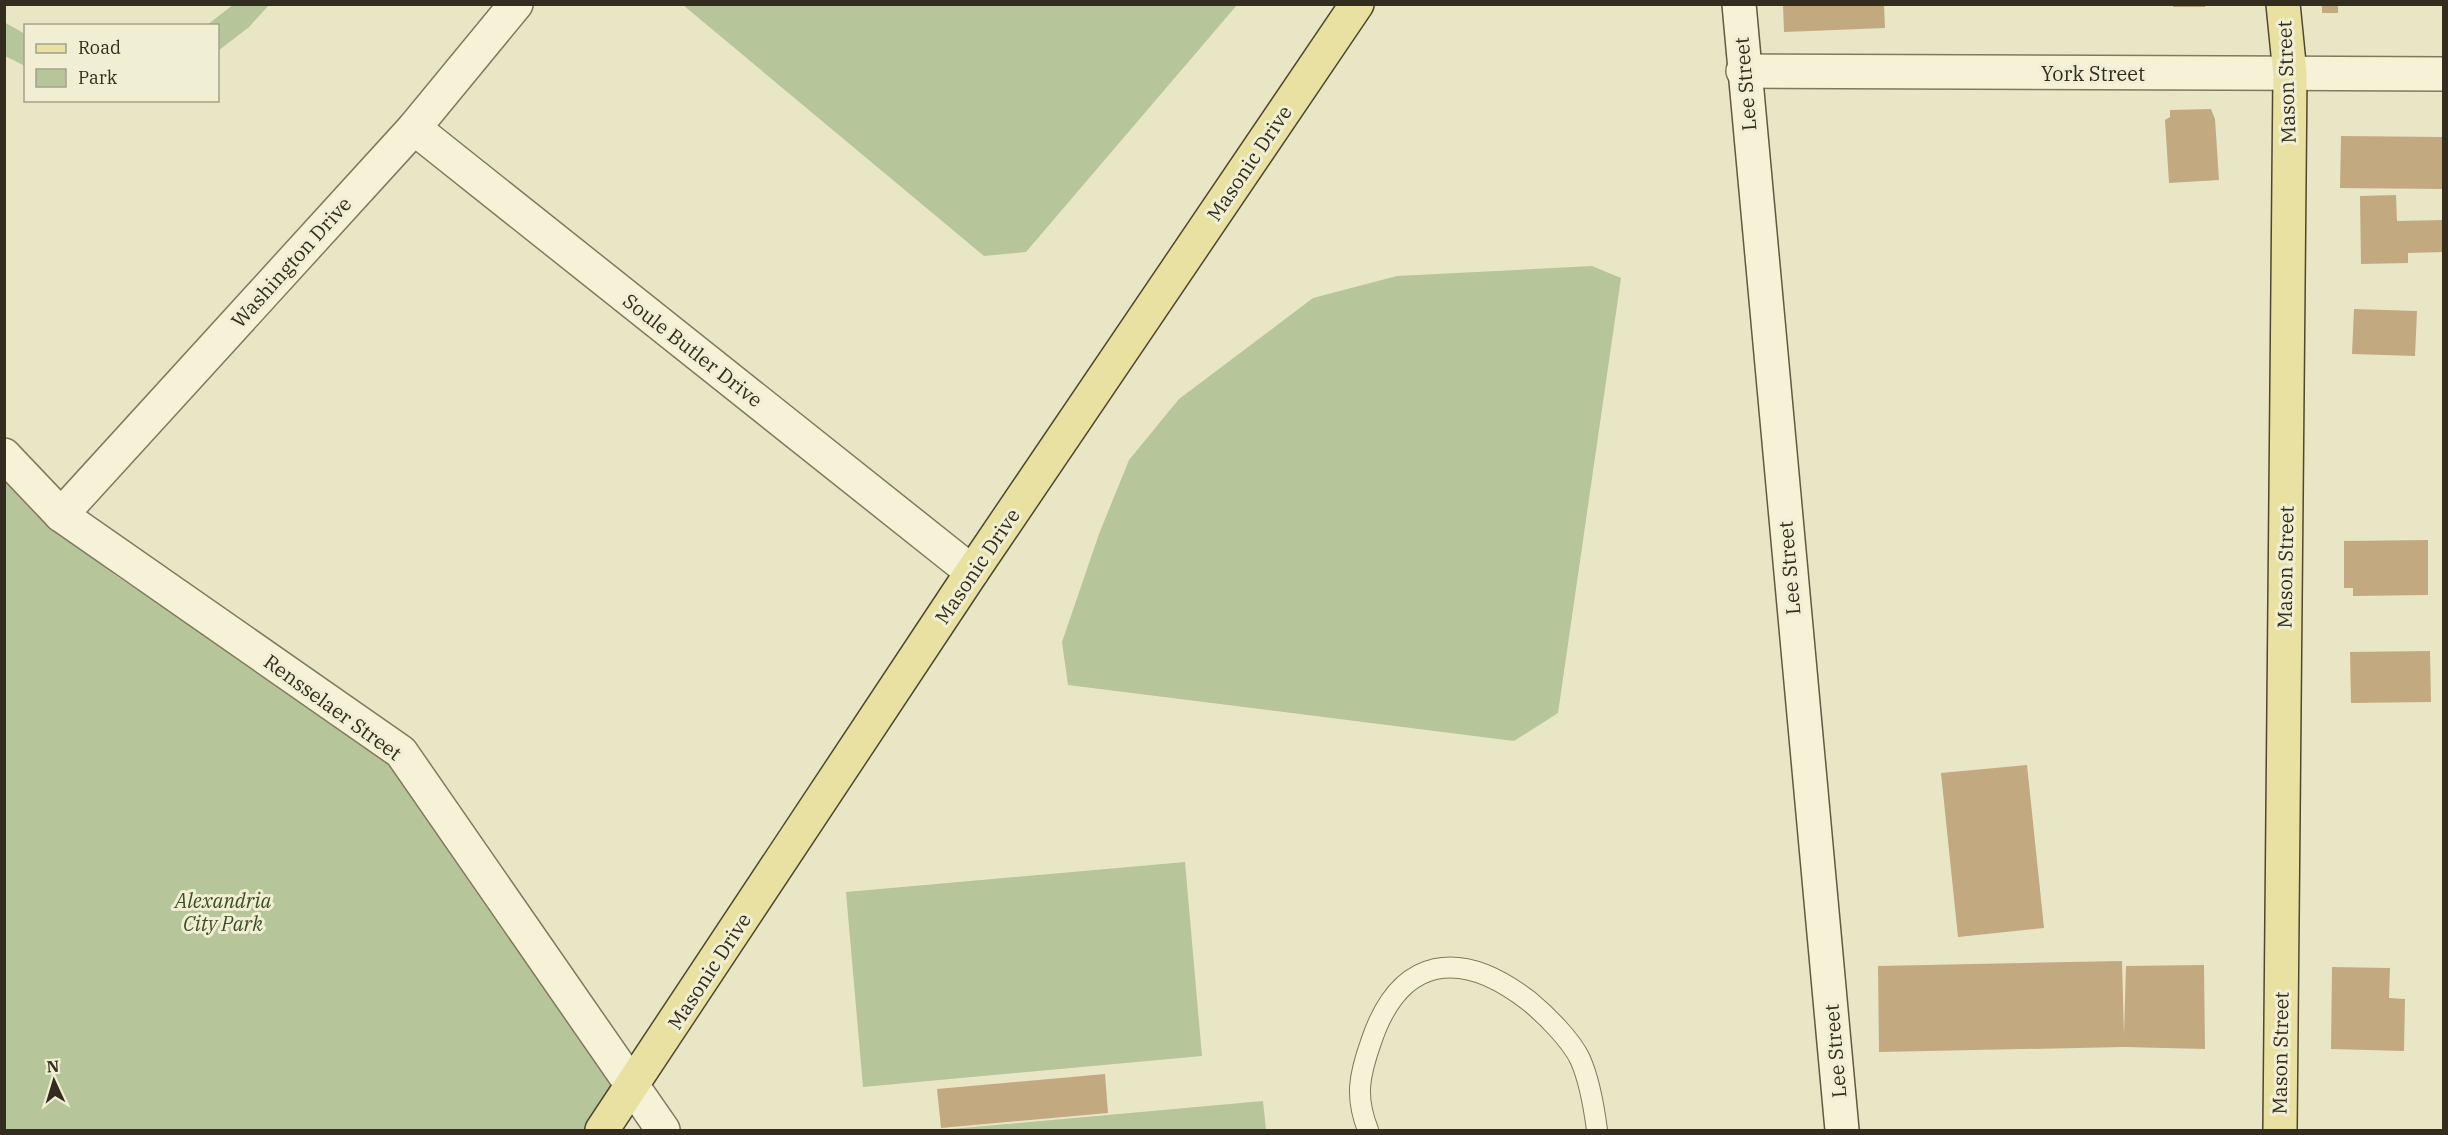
<svg xmlns="http://www.w3.org/2000/svg" width="2448" height="1135" font-family="'IBM Plex Serif',serif">
<style>
.green{fill:#b7c59a}
.building{fill:#c3a97f}
.lines{fill:none;stroke-linecap:round;stroke-linejoin:round}
.lane-casing{stroke:#82785d;stroke-width:22}
.street-casing{stroke:#82785d;stroke-width:36}
.secondary-casing{stroke:#635940;stroke-width:36}
.primary-casing{stroke:#504631;stroke-width:36}
.lane{stroke:#f5f2d7;stroke-width:20}
.street{stroke:#f5f2d7;stroke-width:33}
.secondary{stroke:#f5f2d7;stroke-width:33}
.primary{stroke:#e8e1a1;stroke-width:33}
.labels{text-anchor:middle;dominant-baseline:central;stroke-width:6;stroke-linejoin:round;paint-order:stroke}
.street-label{font-size:20px;fill:#332d1f;stroke:#f1efd3}
.park-label{font-size:20px;font-style:italic;fill:#3c4d28;stroke:#f1efd3}
</style>
<rect width="100%" height="100%" fill="#e9e6c5"/>
<g class="green">
<path d="M234 4 269 5 249 27 218 51V26L207 25Z"/>
<path d="M683 5H1237L1026 252 984 256Z"/>
<path d="M4 22 25 34V66L5 56Z"/>
<path d="M1592 266 1621 278 1558 713 1514 741 1068 685 1062 642 1099 534 1129 460 1179 399 1313 298 1397 276Z"/>
<path d="M4 474 115 575 390 761 630 1086 600 1130H5Z"/>
<path d="M1185 862 1202 1056 863 1087 846 892Z"/>
<path d="M1263 1101 1266 1130H940Z"/>
</g>
<g class="building">
<path d="M1783 4H1884L1885 28 1784 32Z"/>
<rect x="2173" y="4" width="32" height="3"/>
<rect x="2322" y="4" width="16" height="9"/>
<path d="M2211 109 2215 119 2219 180 2169 183 2165 120 2170 117V110Z"/>
<path d="M2341 136 2444 137V189L2340 188Z"/>
<path d="M2396 195 2397 221 2444 220V252L2408 253V263L2361 264 2360 196Z"/>
<path d="M2354 309 2417 311 2415 356 2352 354Z"/>
<path d="M2428 540V595L2353 596V588H2344V541Z"/>
<path d="M2430 651 2431 702 2351 703 2350 652Z"/>
<path d="M2027 765 2044 928 1958 937 1941 773Z"/>
<path d="M2122 961 2124 1035 2126 966 2204 965 2205 1049 2124 1047 1879 1052 1878 966Z"/>
<path d="M2332 967 2390 968 2389 998 2405 999 2404 1051 2331 1049Z"/>
<path d="M1105 1074 1108 1113 941 1128 937 1089Z"/>
</g>
<g class="lines">
<g class="lane-casing">
<path id="lane" d="M1368 1130C1355 1097 1359 1076 1371 1042 1400 955 1461 948 1529 1001 1546 1015 1571 1040 1580 1059 1590 1081 1594 1107 1597 1130"/>
</g>
<g class="street-casing">
<g id="street">
<path d="M1743 71 2444 74"/>
<path d="M414 128 972 572"/>
<path d="M4 455 61 515 401 752 663 1130"/>
<path d="M61 515 414 128 516 4"/>
</g>
</g>
<g class="secondary-casing">
<path id="secondary" d="M1739 4 1842 1130"/>
</g>
<g class="primary-casing">
<g id="primary">
<path d="M602 1130 972 572 1357 4"/>
<path d="M2280 1130 2290 74 2283 4"/>
</g>
</g>
<use href="#lane" class="lane"/>
<use href="#street" class="street"/>
<use href="#secondary" class="secondary"/>
<use href="#primary" class="primary"/>
</g>
<g class="labels">
<g class="street-label">
<text x="2093" y="73">York Street</text>
<text transform="translate(2286 82) rotate(-92)">Mason Street</text>
<text transform="translate(1745 84) rotate(-95)">Lee Street</text>
<text transform="translate(1249 163) rotate(-56)">Masonic Drive</text>
<text transform="translate(291 262) rotate(-48)">Washington Drive</text>
<text transform="translate(693 350) rotate(38)">Soule Butler Drive</text>
<text transform="translate(977 566) rotate(-56)">Masonic Drive</text>
<text transform="translate(2285 567) rotate(-89)">Mason Street</text>
<text transform="translate(1789 568) rotate(-95)">Lee Street</text>
<text transform="translate(333 707) rotate(36)">Rensselaer Street</text>
<text transform="translate(709 971) rotate(-57)">Masonic Drive</text>
<text transform="translate(1835 1051) rotate(-95)">Lee Street</text>
<text transform="translate(2280 1053) rotate(-89)">Mason Street</text>
</g>
<g class="park-label">
<text x="223" y="900">Alexandria<tspan x="223" dy="23">City Park</tspan></text>
</g>
</g>
<rect width="2448" height="1135" fill="none" stroke="#332d1f" stroke-width="12"/>
<rect x="24" y="24" width="195" height="78" fill="#f1efd3" stroke="#a5a18b" stroke-width="1.5"/>
<rect x="36" y="44" width="30" height="9" fill="#e8e1a1" stroke="#a5a18b" stroke-width="1.5"/>
<text x="78" y="54" font-size="18" fill="#332d1f">Road</text>
<rect x="36" y="69" width="30" height="18" fill="#b7c59a" stroke="#a5a18b" stroke-width="1.5"/>
<text x="78" y="84" font-size="18" fill="#332d1f">Park</text>
<g transform="translate(54 1081) rotate(356)" stroke="#f1efd3" stroke-width="4.5" paint-order="stroke">
<path d="M0-4.5L10 22L0 15L-10 22Z" fill="#332d1f"/>
<text y="-9" font-size="16" font-weight="bold" text-anchor="middle" fill="#332d1f">N</text>
</g>
</svg>
